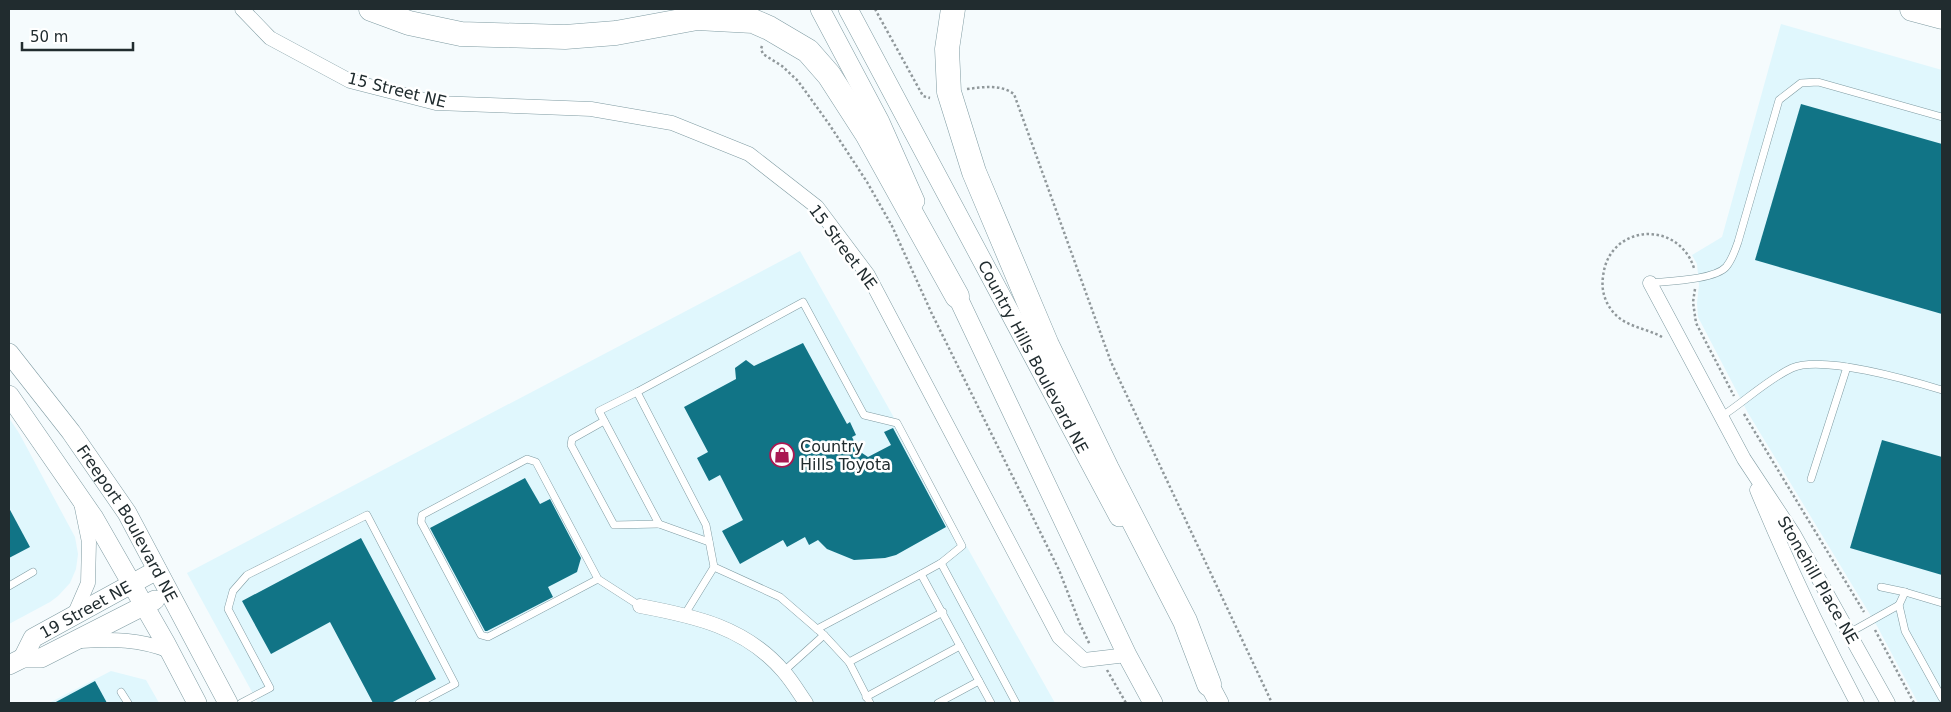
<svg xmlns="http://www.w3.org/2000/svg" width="1951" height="712" font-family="'DejaVu Sans',sans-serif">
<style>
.built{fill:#e0f7fd}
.building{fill:#117486}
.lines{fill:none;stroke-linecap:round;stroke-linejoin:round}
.lane-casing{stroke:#7f9ba2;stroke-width:8}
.street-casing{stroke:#7f9ba2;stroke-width:15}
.secondary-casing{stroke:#7f9ba2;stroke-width:20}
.highway-casing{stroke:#7f9ba2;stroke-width:25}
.path{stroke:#90989b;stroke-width:2.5;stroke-dasharray:2.5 2.5;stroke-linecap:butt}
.lane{stroke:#fff;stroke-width:7}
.street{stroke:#fff;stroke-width:14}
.secondary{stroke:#fff;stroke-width:19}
.highway{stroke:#fff;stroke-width:24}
.labels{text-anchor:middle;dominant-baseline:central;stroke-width:5;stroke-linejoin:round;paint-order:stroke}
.street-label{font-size:16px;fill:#212c2f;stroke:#fff}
.poi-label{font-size:16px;fill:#212c2f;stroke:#fff;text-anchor:start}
</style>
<rect width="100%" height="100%" fill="#f5fbfd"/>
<g class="built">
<path d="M1781 24 1942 70V703H1918L1877 626 1748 413 1698 317 1697 303 1699 285 1697 264 1692 255 1722 237Z"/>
<path d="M800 251 1055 703H258L187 573Z"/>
<path d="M9 418 19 433 75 537 78 554 76 569 70 583 58 596 50 602 9 624Z"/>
<path d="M111 671 146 680 159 703H49Z"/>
</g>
<g class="building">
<path d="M1801 104 1942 144V314L1755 260Z"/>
<path d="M803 343 847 424 850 422 856 435 852 437 859 451 868 457 891 445 884 432 893 428 946 527 896 555 885 558 854 560 827 549 818 540 809 545 805 537 787 547 783 540 740 564 722 531 743 520 720 475 709 481 697 458 708 452 684 407 736 379 735 368 746 360 754 366Z"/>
<path d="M1882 440 1942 457V575L1850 548Z"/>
<path d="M525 478 540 504 550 499 581 558 577 572 548 587 553 597 487 631H485L430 528Z"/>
<path d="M9 508 30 547 9 558Z"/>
<path d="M361 538 436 679 391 703H373L330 622 271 654 242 601Z"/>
<path d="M95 681 107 703H54Z"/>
</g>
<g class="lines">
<g class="lane-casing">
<g id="lane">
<path d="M1650 283C1668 281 1714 280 1726 267 1732 260 1735 251 1738 242L1779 100 1801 83 1818 82 1942 117"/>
<path d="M637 392 599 411 659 524 709 542"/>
<path d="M1722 416C1744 402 1768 379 1792 368 1822 355 1909 380 1942 390"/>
<path d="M604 421 572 439 571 445 614 525 659 524"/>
<path d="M1811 479 1847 367"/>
<path d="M714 567 706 525 637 392 803 302 864 415 897 423 962 546 941 563"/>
<path d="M598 579 536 462 527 459 422 515 421 522 481 635 488 637 598 579 640 606"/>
<path d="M9 586 33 572"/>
<path d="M1881 587 1905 592"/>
<path d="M1899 605 1905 631 1942 698"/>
<path d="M685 614 714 567 780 597 824 635 849 662 870 703"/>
<path d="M817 629 921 574"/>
<path d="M1849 633 1899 605 1905 592 1942 603"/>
<path d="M849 662 943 612"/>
<path d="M784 671 824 635"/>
<path d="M979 681 921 574 941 563 1016 703"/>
<path d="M121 692 128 703"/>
<path d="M866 697 960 646"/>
<path d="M241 703 270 688 228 609 233 591 247 575 367 515 455 684 419 703"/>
<path d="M938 703 979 681 991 703"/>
</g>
</g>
<g class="street-casing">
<g id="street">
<path d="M242 9 270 38 350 81 436 103 591 109 672 123 749 154 817 207 868 275 1059 637 1084 660 1127 655"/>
<path d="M1650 283 1744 459 1793 533 1888 703"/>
<path d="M1757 490C1787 562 1820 633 1857 703"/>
<path d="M640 606C694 616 746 627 784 672 792 681 799 693 806 703"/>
<path d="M75 613 88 583 89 542 81 503"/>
<path d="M81 641C113 639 139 639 170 651"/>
</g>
</g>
<g class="secondary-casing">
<g id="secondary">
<path d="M820 9 880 122 915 201"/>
<path id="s1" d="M848 9 1119 517"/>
<path d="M951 283 1127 655 1153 703"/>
<path id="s2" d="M9 353 71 432 127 513 228 703"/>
<path d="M9 395 94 518 165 642 197 703"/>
<path id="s3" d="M23 658 33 638 157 570"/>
<path d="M9 665 23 658H41L155 600"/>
<path d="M1202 671 1219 703"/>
</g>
</g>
<g class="highway-casing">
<g id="highway">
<path d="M371 9 409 23 461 34 565 37 616 33 697 18 753 21 769 28 808 51 829 75 867 134 957 296"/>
<path d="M953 9 947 49 949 92 974 172 1047 345 1107 469 1185 621 1209 684"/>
<path d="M1912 9 1942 17"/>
</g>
</g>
<g class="path">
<path d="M875 9 923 96 930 98"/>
<path d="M762 46 761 49 763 54 782 66 798 81 829 124 867 182 892 226 932 314 1059 570 1080 624 1090 645"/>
<path d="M967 89C984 87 1000 84 1014 94L1111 362 1272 703"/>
<path d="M1695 289 1693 302 1696 323 1734 396"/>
<path d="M1662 337C1646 328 1626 327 1614 313 1605 303 1601 290 1603 277 1608 224 1678 219 1694 268"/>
<path d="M1744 414 1864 612"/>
<path d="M1875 630 1914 703"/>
<path d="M1107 670 1126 703"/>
</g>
<use href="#lane" class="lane"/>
<use href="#street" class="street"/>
<use href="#secondary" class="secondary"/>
<use href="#highway" class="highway"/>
</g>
<defs>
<g id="shop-ring" transform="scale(1.25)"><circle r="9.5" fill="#fff" stroke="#aa1952" stroke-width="1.5"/><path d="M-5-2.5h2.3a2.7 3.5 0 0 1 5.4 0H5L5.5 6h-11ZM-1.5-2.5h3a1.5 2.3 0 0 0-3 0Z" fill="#aa1952"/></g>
</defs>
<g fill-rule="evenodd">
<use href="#shop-ring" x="782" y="455"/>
</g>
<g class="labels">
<g class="street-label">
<text transform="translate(397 90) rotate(14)">15 Street NE</text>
<text transform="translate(843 247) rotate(53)">15 Street NE</text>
<text stroke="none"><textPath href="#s1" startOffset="394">Country Hills Boulevard NE</textPath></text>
<text stroke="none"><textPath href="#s2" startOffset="208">Freeport Boulevard NE</textPath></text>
<text transform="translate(1818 580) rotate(60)">Stonehill Place NE</text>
<text stroke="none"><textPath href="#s3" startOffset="82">19 Street NE</textPath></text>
</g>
<g class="poi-label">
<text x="800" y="446">Country<tspan x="800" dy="18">Hills Toyota</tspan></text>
</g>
</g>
<rect width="1951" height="712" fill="none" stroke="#212c2f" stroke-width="20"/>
<path d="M22 42v8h111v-8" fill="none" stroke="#212c2f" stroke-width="2.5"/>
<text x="30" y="42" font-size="15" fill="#212c2f" stroke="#ffffff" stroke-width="4" paint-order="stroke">50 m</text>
</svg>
